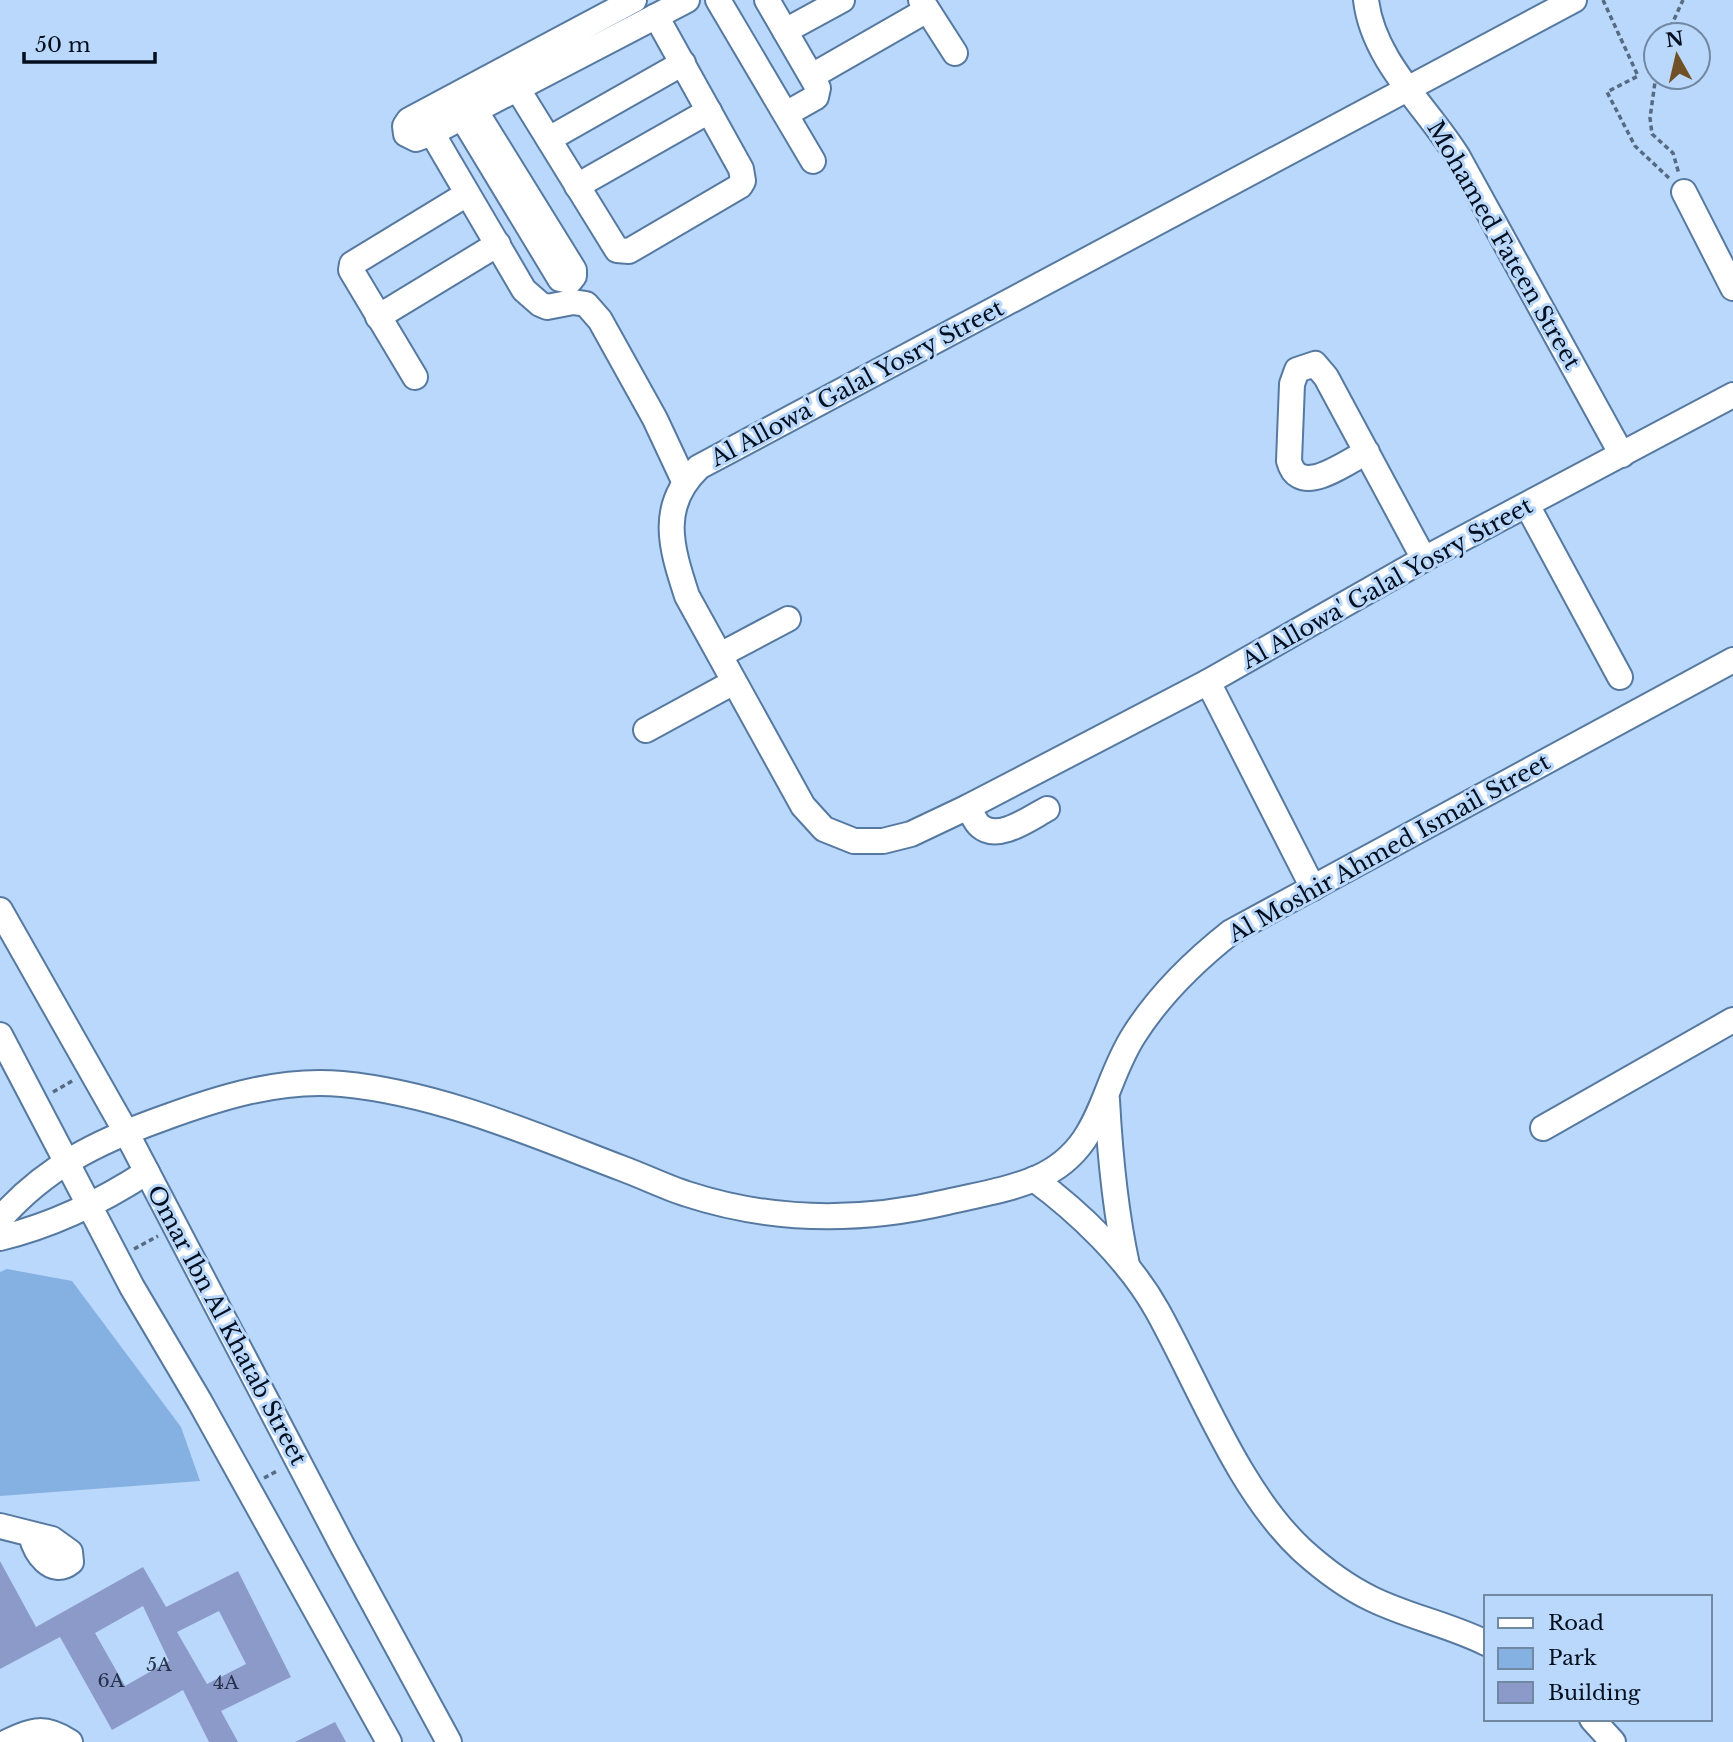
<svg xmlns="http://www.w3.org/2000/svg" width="1733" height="1742" font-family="'Libre Baskerville',serif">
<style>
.green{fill:#85b0e2}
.building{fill:#8c9aca;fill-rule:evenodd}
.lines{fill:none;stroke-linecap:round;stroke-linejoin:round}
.minor-casing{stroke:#5679a1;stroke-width:28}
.path{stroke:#566b83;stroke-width:3.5;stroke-dasharray:5 3.5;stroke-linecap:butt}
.minor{stroke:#fff;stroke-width:24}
.labels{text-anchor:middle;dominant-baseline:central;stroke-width:6;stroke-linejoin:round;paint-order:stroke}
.number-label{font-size:19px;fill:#253249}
.street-label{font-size:23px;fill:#030f1e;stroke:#bad8fb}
</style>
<rect width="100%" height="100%" fill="#bad8fb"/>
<path class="green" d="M7 1269 72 1281 181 1427 200 1481 0 1496V1272Z"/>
<g class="building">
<path d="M0 1561 36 1627 143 1567 166 1607 238 1571 291 1677 221 1711 238 1742H209L183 1690 112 1730 60 1637 0 1669ZM143 1606 169 1661 125 1686 95 1633ZM219 1611 246 1664 207 1684 177 1632Z"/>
<path d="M335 1722 346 1742H295Z"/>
</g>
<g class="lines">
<g class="minor-casing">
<g id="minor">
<path d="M634 0 409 120 405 126 406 134 416 139 432 133 687 0"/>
<path d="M718 0 813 161"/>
<path d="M767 0 818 88 816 97 786 114"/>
<path d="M921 0 955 53"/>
<path d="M1366 0C1373 61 1427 107 1458 157L1622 455"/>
<path d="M1574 0 699 467C658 506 671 547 687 596L803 806 824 829 854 841H883L911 834 968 807 1208 682 1424 559 1733 395"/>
<path d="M785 31 842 0"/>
<path d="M509 75 617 250 629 251 740 186 743 181 741 169 656 16"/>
<path d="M812 76 927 10"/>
<path d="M462 117 560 279 570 281 574 276V270L475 110"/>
<path d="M432 133 524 290 540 304 547 307 573 302 586 304 600 320 655 419 684 481"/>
<path d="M549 139 683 63"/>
<path d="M577 186 709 111"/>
<path d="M1684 192 1733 288"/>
<path d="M378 317 498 244"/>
<path d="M415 377 351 270 352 264 467 194"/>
<path d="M1367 452C1344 463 1299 499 1289 461L1292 384 1297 370 1315 364 1326 377 1424 559"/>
<path d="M1527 505 1620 677"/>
<path d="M720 655 788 619"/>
<path d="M1208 682 1313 888"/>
<path d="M646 730 734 682"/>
<path d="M968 807C972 813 975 822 980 826 998 842 1030 818 1047 809"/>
<path d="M0 910 126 1132 343 1547 449 1742"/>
<path d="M0 1035 132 1287 200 1402 389 1742"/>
<path d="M1107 1100C1110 1156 1115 1210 1127 1265"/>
<path d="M1543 1128 1733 1020"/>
<path d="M1034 1179C1079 1212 1129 1260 1157 1310 1200 1387 1238 1490 1302 1550 1323 1569 1347 1587 1372 1599 1409 1617 1450 1625 1486 1643"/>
<path d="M0 1219C46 1167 97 1142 161 1119 218 1098 280 1078 342 1084 438 1093 532 1134 621 1168 643 1176 665 1187 687 1194 773 1222 861 1222 947 1202 977 1195 1009 1190 1037 1178 1103 1149 1100 1088 1134 1035 1160 994 1193 962 1231 932L1733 660"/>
<path d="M0 1238C54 1225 101 1202 147 1172"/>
<path d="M0 1526 52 1539 70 1552 71 1562C51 1578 35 1552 31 1535"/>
<path d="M1592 1719 1613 1742"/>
<path d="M7 1742C33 1729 45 1726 70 1742"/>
</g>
</g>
<g class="path">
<path d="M1603 0 1638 76 1607 92 1635 146 1670 179"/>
<path d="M1667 35 1683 0"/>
<path d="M1656 75 1650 118 1652 134 1673 153 1679 174"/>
<path d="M53 1092 74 1080"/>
<path d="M134 1249 158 1236"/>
<path d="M264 1478 279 1470"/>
</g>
<use href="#minor" class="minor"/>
</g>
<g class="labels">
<g class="number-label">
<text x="159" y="1664">5A</text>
<text x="111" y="1680">6A</text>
<text x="226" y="1682">4A</text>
</g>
<g class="street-label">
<text transform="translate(1504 245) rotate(60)">Mohamed Fateen Street</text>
<text transform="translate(857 383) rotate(-28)">Al Allowa' Galal Yosry Street</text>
<text transform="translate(1387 583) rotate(-29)">Al Allowa' Galal Yosry Street</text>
<text transform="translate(1389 848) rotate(-29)">Al Moshir Ahmed Ismail Street</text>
<text transform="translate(227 1325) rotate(62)">Omar Ibn Al Khatab Street</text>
</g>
</g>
<rect x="1484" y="1595" width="228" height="126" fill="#bad8fb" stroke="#7188a3" stroke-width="2"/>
<rect x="1498" y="1618" width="35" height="10" fill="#ffffff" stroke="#7188a3" stroke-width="2"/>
<text x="1548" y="1630" font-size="21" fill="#030f1e">Road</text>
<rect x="1498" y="1648" width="35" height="21" fill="#85b0e2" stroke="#7188a3" stroke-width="2"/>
<text x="1548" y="1665" font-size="21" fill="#030f1e">Park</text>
<rect x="1498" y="1682" width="35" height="21" fill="#8c9aca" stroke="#7188a3" stroke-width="2"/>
<text x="1548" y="1700" font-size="21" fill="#030f1e">Building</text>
<g transform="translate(1677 56) rotate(352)"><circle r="33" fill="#bad8fb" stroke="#7188a3" stroke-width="2"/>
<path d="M0-5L12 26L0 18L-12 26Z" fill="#705026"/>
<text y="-10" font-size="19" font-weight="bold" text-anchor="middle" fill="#030f1e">N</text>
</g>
<path d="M24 52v10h131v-10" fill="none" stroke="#030f1e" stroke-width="3.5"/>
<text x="35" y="52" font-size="21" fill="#030f1e" stroke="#bad8fb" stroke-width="5" paint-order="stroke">50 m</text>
</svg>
